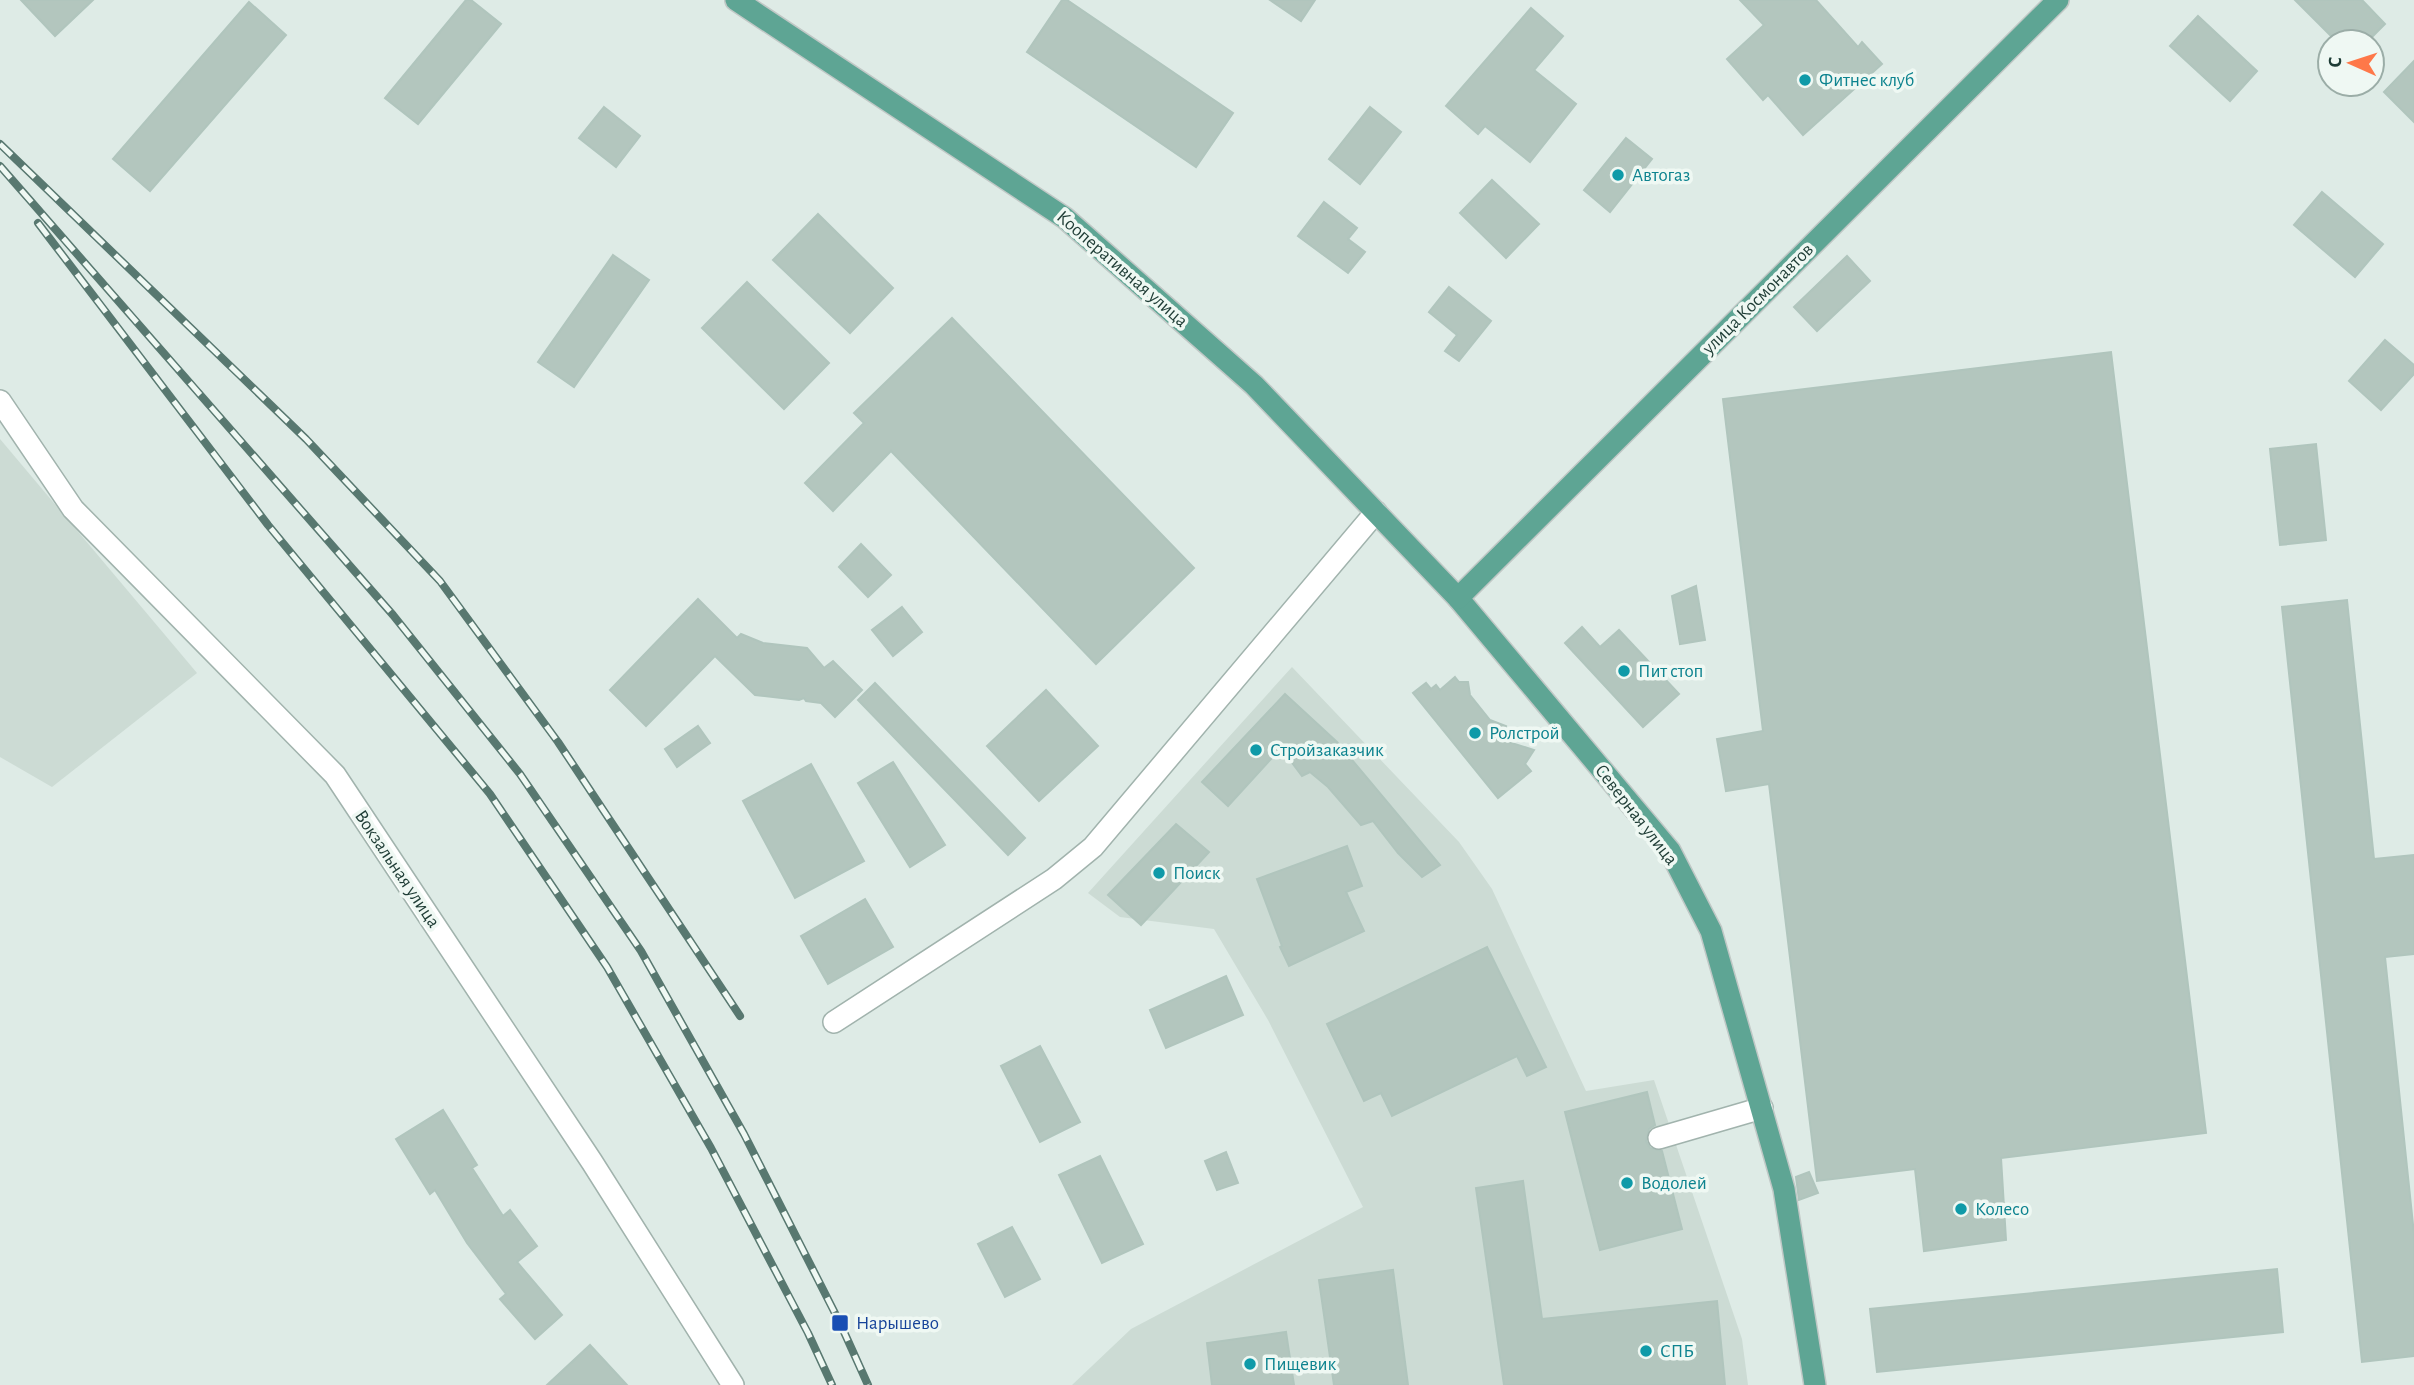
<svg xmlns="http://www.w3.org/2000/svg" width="2414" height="1385" font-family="'Alegreya Sans',sans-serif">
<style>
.built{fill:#ccdbd4}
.building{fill:#b3c6be;stroke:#b0c5bd;stroke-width:2}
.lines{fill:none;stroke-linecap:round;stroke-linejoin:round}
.minor-casing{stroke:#a1b3ad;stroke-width:24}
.major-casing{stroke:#c0c8c6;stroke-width:24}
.minor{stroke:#fff;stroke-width:21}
.major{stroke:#5ea594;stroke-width:21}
.rail-casing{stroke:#587870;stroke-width:8}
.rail{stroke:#eff8f3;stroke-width:5;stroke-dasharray:16;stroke-linecap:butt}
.culture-dot{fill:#0f9aa8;stroke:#eff8f3;stroke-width:2.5}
.transit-dot{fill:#1a4fb4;stroke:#eff8f3;stroke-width:2.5}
.labels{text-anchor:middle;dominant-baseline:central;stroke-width:7;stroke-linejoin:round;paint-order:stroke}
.culture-label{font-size:19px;fill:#0d838f;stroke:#eff8f3;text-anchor:start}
.street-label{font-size:19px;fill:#1e3c35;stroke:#eff8f3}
.transit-label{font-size:19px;fill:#164399;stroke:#eff8f3;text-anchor:start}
</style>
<rect width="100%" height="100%" fill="#deebe6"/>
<g class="built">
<path d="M0 439 197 673 52 787 0 757Z"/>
<path d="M1292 667 1459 842 1492 889 1586 1091 1654 1080 1742 1339 1748 1385H1072L1131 1329 1363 1207 1268 1020 1214 929 1120 917 1088 893Z"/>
</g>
<g class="building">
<path d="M21 0H93L55 36Z"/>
<path d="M466 0H471L501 24 418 124 385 98Z"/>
<path d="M1062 0H1067L1233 113 1196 167 1027 52Z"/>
<path d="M1270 0H1315L1301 21Z"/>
<path d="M1740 0H1816L1858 47 1862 42 1882 64 1803 135 1768 95 1763 100 1727 59 1764 25Z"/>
<path d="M2295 0H2362L2385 24 2367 42H2337Z"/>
<path d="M249 2 286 35 150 191 113 159Z"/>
<path d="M1531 8 1563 36 1534 70 1576 104 1530 162 1485 126 1478 134 1446 106Z"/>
<path d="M2198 16 2257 71 2230 101 2170 46Z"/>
<path d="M2414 61V122L2384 92Z"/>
<path d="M604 107 640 136 616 167 579 138Z"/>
<path d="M1370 107 1401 132 1360 184 1329 159Z"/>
<path d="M1626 138 1652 159 1610 212 1584 190Z"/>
<path d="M1492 180 1539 224 1506 258 1460 213Z"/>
<path d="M2322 192 2383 244 2355 277 2294 225Z"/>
<path d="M1324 202 1357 228 1348 239 1365 252 1348 273 1298 236Z"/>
<path d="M818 214 893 288 850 333 773 260Z"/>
<path d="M613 255 649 280 574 387 538 362Z"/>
<path d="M1847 256 1870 281 1817 331 1794 307Z"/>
<path d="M747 282 829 363 784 409 702 328Z"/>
<path d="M1449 287 1491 321 1459 361 1445 351 1457 335 1429 312Z"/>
<path d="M952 318 1194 568 1096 664 891 451 833 511 805 483 864 423 854 413Z"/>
<path d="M2385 340 2414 365V374L2381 410 2349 381Z"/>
<path d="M2111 352 2206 1133 2001 1158 2006 1240 1924 1251 1915 1169 1817 1181 1769 784 1726 791 1717 739 1763 731 1723 399Z"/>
<path d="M2316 444 2326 540 2280 545 2270 449Z"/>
<path d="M861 544 891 575 868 597 839 567Z"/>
<path d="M1696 586 1705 640 1680 644 1672 596Z"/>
<path d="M698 599 737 638 741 634 763 643 807 648 824 668 833 661 862 690 835 717 821 703 806 701 804 698 799 700 755 695 715 656 646 726 610 690Z"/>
<path d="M2347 600 2374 859 2414 855V954L2385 957 2414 1234V1356L2362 1362 2282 607Z"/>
<path d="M902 607 922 632 893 656 872 630Z"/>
<path d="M1582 627 1600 647 1619 630 1679 694 1643 727 1565 643Z"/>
<path d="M1455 677 1459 682H1468L1470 695 1490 720 1506 726 1502 740 1534 750 1525 764 1531 771 1498 798 1413 693 1426 683 1431 689 1436 685 1440 690Z"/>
<path d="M875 683 1025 838 1008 855 858 700Z"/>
<path d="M1046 690 1098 746 1039 801 987 746Z"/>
<path d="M1285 694 1337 742 1440 865 1422 877 1398 853 1373 821 1361 825 1328 787 1310 772 1302 776 1281 748 1228 806 1202 782Z"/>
<path d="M698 726 710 743 677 767 665 749Z"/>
<path d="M893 762 945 845 910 867 858 783Z"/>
<path d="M811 764 864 861 795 898 743 801Z"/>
<path d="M1176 824 1209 852 1141 925 1108 895Z"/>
<path d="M1347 846 1362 886 1346 892 1364 931 1289 966 1280 947 1282 946 1257 879Z"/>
<path d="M865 899 893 947 828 984 801 936Z"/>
<path d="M1487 947 1546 1067 1527 1076 1517 1056 1392 1116 1381 1093 1364 1101 1327 1024Z"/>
<path d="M1226 976 1243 1015 1166 1048 1150 1010Z"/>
<path d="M1040 1046 1080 1122 1040 1142 1001 1066Z"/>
<path d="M1647 1092 1655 1125 1649 1129 1646 1141 1650 1148 1662 1151 1682 1229 1600 1250 1565 1112Z"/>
<path d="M443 1110 477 1165 472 1168 503 1216 510 1210 537 1246 517 1262 562 1315 535 1339 500 1299 506 1294 467 1243 435 1190 430 1194 396 1139Z"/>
<path d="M1226 1152 1238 1183 1217 1190 1205 1161Z"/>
<path d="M1100 1156 1143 1244 1102 1263 1059 1175Z"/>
<path d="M1809 1172 1818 1193 1799 1200 1796 1177Z"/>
<path d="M1523 1181 1542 1319 1717 1301 1725 1385H1504L1476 1188Z"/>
<path d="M1012 1227 1040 1279 1005 1297 978 1244Z"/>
<path d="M2277 1269 2283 1332 1877 1372 1870 1309Z"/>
<path d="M1393 1270 1408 1385H1334L1319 1280Z"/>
<path d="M1286 1332 1294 1385H1212L1207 1343Z"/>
<path d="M590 1345 627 1385H547Z"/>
</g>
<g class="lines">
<g class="minor-casing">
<g id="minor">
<path d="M0 401 73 509 335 775 592 1162 733 1385"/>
<path d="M834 1022 1054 879 1093 847 1376 512"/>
<path d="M1659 1138 1762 1108"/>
</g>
</g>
<g class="major-casing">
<g id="major">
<path d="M736 0 1065 218 1254 385 1458 598 1670 851 1711 931 1784 1189 1815 1385"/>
<path d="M1458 598 2058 0"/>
</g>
</g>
<use href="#minor" class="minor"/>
<use href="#major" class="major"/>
<g class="rail-casing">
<g id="rail">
<path d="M0 144 306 439 440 581 558 742 740 1016"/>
<path d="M0 166 393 615 520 774 641 951 744 1134 840 1323 868 1385"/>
<path d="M38 223 268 525 490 794 607 967 711 1148 808 1333 832 1385"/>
</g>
</g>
<use href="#rail" class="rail"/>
</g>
<g class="culture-dot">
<circle cx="1805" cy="80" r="7"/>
<circle cx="1618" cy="175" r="7"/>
<circle cx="1624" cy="671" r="7"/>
<circle cx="1475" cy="733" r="7"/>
<circle cx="1256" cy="750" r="7"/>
<circle cx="1159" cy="873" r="7"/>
<circle cx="1627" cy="1183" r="7"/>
<circle cx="1961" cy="1209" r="7"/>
<circle cx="1646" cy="1351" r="7"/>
<circle cx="1250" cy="1364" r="7"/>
</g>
<rect class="transit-dot" x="831" y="1314" width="18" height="18" rx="3.5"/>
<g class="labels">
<g class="culture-label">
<text x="1819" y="80">Фитнес клуб</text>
<text x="1632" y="175">Автогаз</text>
<text x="1638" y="671">Пит стоп</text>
<text x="1489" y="733">Ролстрой</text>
<text x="1270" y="750">Стройзаказчик</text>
<text x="1173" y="873">Поиск</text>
<text x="1641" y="1183">Водолей</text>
<text x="1975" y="1209">Колесо</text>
<text x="1660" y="1351">СПБ</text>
<text x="1264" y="1364">Пищевик</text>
</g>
<g class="street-label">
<text transform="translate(1122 269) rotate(41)">Кооперативная улица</text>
<text transform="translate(1758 299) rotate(-45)">улица Космонавтов</text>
<text transform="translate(1636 815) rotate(52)">Северная улица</text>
<text transform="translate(397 869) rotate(56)">Вокзальная улица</text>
</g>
<g class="transit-label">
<text x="856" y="1323">Нарышево</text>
</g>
</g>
<g transform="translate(2351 63) rotate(273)"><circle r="33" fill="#eff8f3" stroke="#9bada7" stroke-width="2"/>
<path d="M0-5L12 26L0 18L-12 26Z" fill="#fe7849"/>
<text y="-10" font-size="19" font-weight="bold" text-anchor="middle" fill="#1e3c35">С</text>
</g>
</svg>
